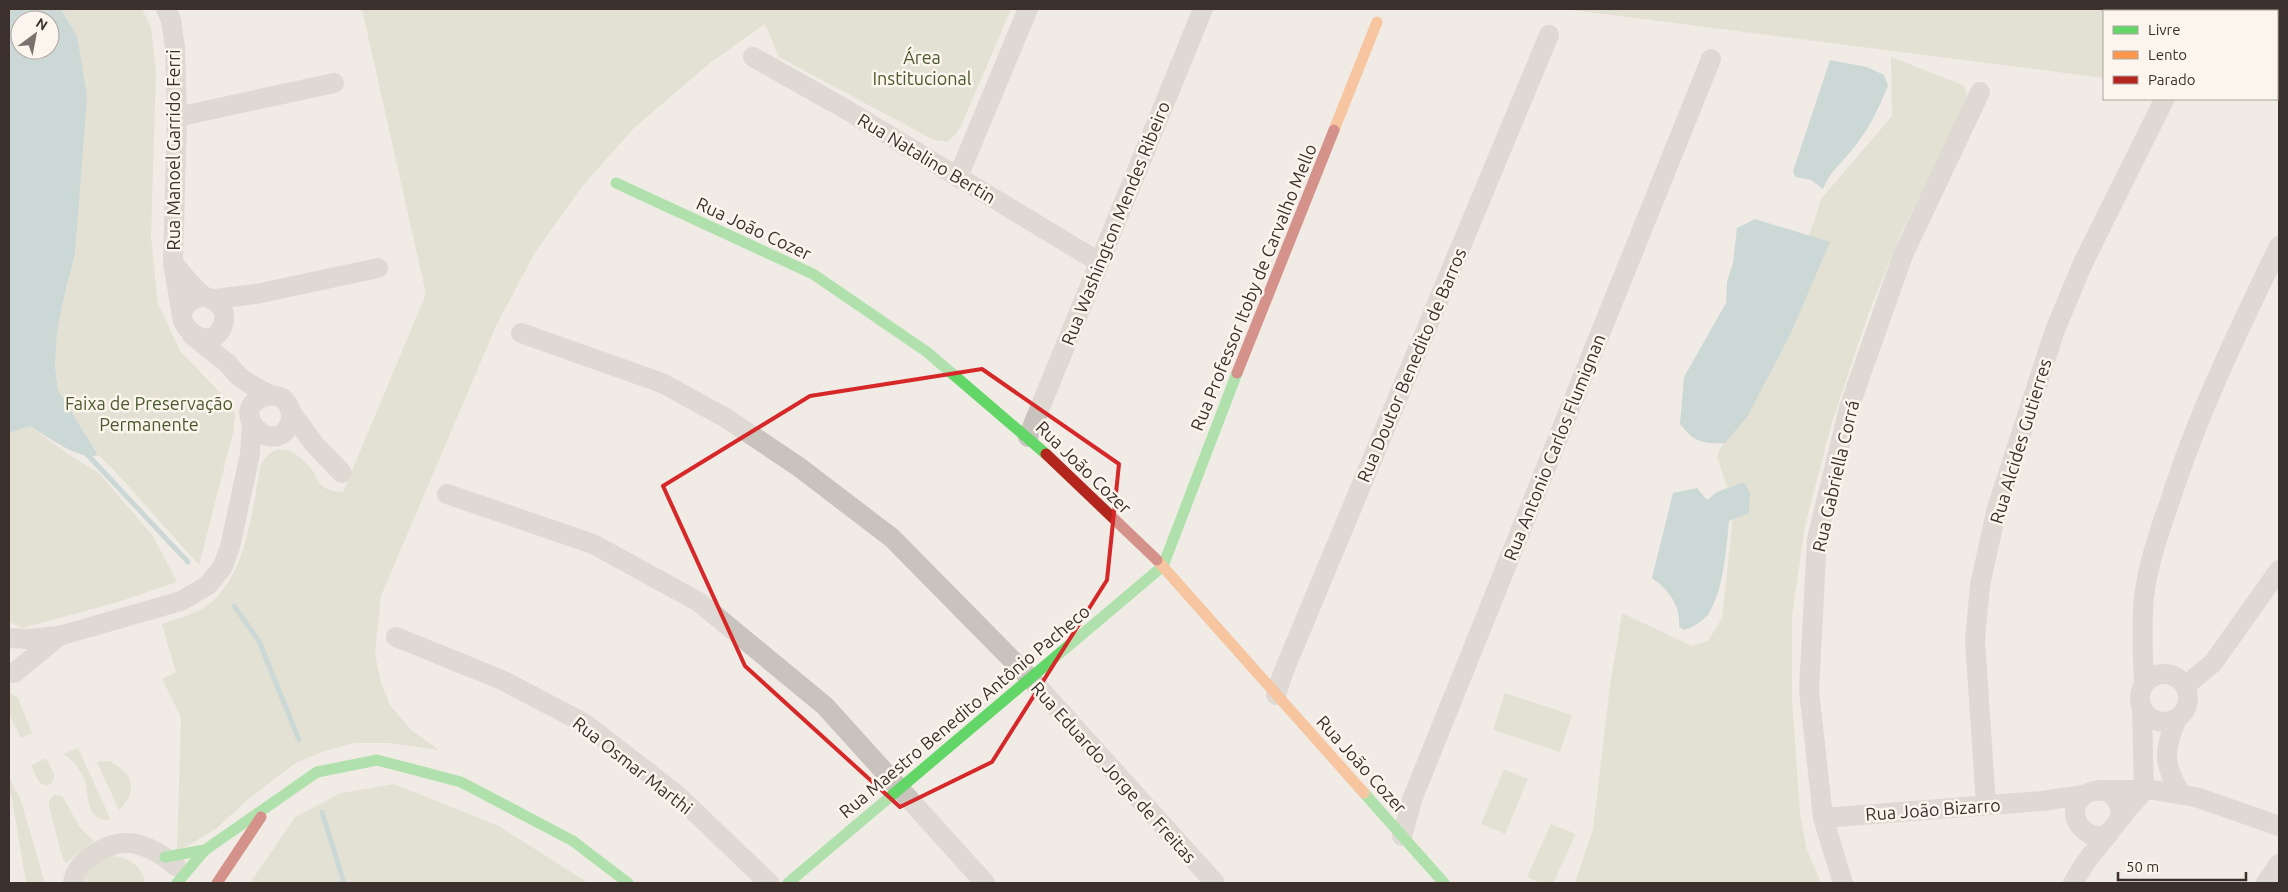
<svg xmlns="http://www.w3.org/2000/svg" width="2288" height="892" font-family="Ubuntu,sans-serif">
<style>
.green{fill:#d1d6bf}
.water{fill:#a1c2c1;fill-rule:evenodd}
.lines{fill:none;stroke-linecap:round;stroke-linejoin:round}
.stream{stroke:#a1c2c1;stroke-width:5}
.street{stroke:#c9c3be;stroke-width:20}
.fast{stroke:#63d668;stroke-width:11}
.slow{stroke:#ff974d;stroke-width:11}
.jam{stroke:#b3261e;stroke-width:11}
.marked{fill:none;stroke:#d62828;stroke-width:4;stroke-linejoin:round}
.labels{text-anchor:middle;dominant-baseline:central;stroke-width:5;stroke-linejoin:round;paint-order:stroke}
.park-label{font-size:18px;fill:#4a5a2e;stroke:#fbf5ee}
.street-label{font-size:18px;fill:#3b302b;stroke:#fbf5ee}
</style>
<rect width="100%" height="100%" fill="#f0ebe5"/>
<g class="green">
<path d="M61 9H142L151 27 156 72 151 237 158 304 180 351 230 403 235 415 234 429 199 565 113 469 98 455 58 390 55 366 57 333 64 297 75 254 79 193 77 36Z"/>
<path d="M362 9H1011L962 124 956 134 947 142 934 140 779 57 765 24 710 63 633 129 581 188 534 254 496 326 381 596 375 653 380 680 390 705 411 730 439 750 390 743H354L322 752 294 764 246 801 217 828 177 852 181 717 162 679 176 672 162 624C176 619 192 615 205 607 247 579 252 508 261 464 278 437 297 452 313 471 316 475 317 481 321 485 326 490 336 492 343 492L426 294Z"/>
<path d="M1564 9H2279V90H2277V11H2104V78Z"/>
<path d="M1891 57 1965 86 1967 104 1901 233 1869 312 1832 422 1805 526 1792 616V700L1800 814 1807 850 1821 883H1575L1593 829 1610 686 1622 613 1692 646 1708 641 1722 618 1734 508 1717 457 1814 222 1821 199 1892 116Z"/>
<path d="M30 426 68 454 99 473 153 536 177 582 118 602 23 628 9 622V433Z"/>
<path d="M9 692 18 698 32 733 21 738 9 714Z"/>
<path d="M1505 693 1572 715 1560 752 1493 730Z"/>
<path d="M78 748 110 818 109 820C85 820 89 796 85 781 81 770 73 760 63 754Z"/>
<path d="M46 758 55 775 51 784 45 786 39 782 31 766Z"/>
<path d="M109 761C133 772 139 791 119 810L97 762Z"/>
<path d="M1504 769 1528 779 1505 834 1481 824Z"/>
<path d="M9 777 21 801 45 883H26L12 799 9 790Z"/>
<path d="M394 784 499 826 588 883H250L295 817 341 793Z"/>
<path d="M54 795 62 796 81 829 94 841 66 863 63 860 49 806V801Z"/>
<path d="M1551 824 1576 834 1553 883H1541L1527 877Z"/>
<path d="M113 856C130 858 142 866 145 883H84C86 868 99 858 113 856Z"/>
</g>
<g class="water">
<path d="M9 9H61L77 36 87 97 75 254 64 297 57 333 55 366 58 390 98 455C81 462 45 435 30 426L9 433ZM20 20H50V50H20Z"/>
<path d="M1830 60 1867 67 1884 75 1888 86C1878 110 1868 131 1851 151 1840 165 1830 171 1823 189L1811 180 1795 177 1793 171Z"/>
<path d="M1755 219 1830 242 1790 335 1747 417 1725 443C1702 444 1694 442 1680 424L1684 377 1726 303 1727 282 1733 263 1737 228Z"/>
<path d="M1744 482 1750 493 1749 513 1729 521C1726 550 1724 588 1709 613 1704 621 1693 627 1684 630L1679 627C1681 606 1669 590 1652 578L1673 493 1697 488 1707 500 1717 492Z"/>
</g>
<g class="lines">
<g class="stream">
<path d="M84 451 188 562"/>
<path d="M234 606 259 641 299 740"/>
<path d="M322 812 344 883"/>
</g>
<g class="street">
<path d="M166 9 171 20 175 48 177 117 173 263 182 316"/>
<path d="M753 57 847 110 1099 262"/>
<path d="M177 117 334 83"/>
<path d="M958 177 1028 9"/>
<path d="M173 263C181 272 194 290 204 296 211 300 215 299 220 306 223 309 225 315 224 320 216 367 148 310 204 296"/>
<path d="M215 299 256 294 378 268"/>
<path d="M521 333 662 383 726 418 799 467 892 538 1030 678 1215 883"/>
<path d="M192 335C204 345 216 354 228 364 232 369 236 374 241 378 249 384 262 391 271 395 275 396 279 396 282 398 290 404 293 413 290 422 277 463 218 406 271 395"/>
<path d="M290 411 315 445 342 473"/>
<path d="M1028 437 1203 9"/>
<path d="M447 494 593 544 699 602 825 706 985 883"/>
<path d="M396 637 502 680 584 723 676 794 769 883"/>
<path d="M9 638 27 639 59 636 181 601 208 585 223 566 230 547 250 454 252 425"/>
<path d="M14 673 59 636"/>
<circle cx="2164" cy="698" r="24"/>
<path d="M2144 684C2143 655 2141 626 2144 597 2148 564 2159 532 2170 501 2198 413 2239 329 2279 246"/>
<path d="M2185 686 2213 663 2279 570"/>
<path d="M1276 695 1283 673 1549 35"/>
<path d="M2142 708 2144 791"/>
<path d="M2177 719C2163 750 2163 765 2181 794"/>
<path d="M2101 790H2153L2196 797 2279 826"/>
<path d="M1986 805 1975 640 1980 585 1997 508 2055 330 2083 263 2164 100"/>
<path d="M1823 818 2042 801 2083 795"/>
<path d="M2121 818C2121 773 2064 790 2077 821 2079 826 2083 830 2088 833 2104 842 2113 829 2121 817 2128 808 2137 799 2144 791"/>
<path d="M1402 836 1413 797 1711 59"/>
<path d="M73 883C74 872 81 864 89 858 121 833 147 842 176 866"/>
<path d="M1843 883 1823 818 1809 690 1817 539 1849 408 1903 255 1980 92"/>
<path d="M2073 883 2085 863 2109 833"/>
<path d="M2266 883 2279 864"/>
</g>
<g class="fast">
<path d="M616 183 813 274 927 352 1046 454"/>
<path d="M1364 793 1444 883"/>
<path d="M165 857 205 850"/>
<path d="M177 883 205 850 317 772 377 760 461 782 573 841 628 883"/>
<path d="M788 883 1163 566 1237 373"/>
</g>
<g class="slow">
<path d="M1334 130 1377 22"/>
<path d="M1157 560 1364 793"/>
</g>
<g class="jam">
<path d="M1237 373 1334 130"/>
<path d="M1046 454 1157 560"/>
<path d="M217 883 261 817"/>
</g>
</g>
<path d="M0 0H2288V892H0ZM982 369 1119 464 1107 580 992 762 900 807 745 666 663 486 810 396Z" fill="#f0ebe5" fill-opacity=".55" fill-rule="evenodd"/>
<path class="marked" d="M982 369 1119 464 1107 580 992 762 900 807 745 666 663 486 810 396Z"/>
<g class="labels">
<g class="park-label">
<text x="922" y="57">Área<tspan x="922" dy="21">Institucional</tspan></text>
<text x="149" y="403">Faixa de Preservação<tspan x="149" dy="21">Permanente</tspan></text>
</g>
<g class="street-label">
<text transform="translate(173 150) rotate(-90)">Rua Manoel Garrido Ferri</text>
<text transform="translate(927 158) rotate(31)">Rua Natalino Bertin</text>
<text transform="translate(1115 223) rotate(-68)">Rua Washington Mendes Ribeiro</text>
<text transform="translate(754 228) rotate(25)">Rua João Cozer</text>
<text transform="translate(1253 287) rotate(-68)">Rua Professor Itoby de Carvalho Mello</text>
<text transform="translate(1411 365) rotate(-67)">Rua Doutor Benedito de Barros</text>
<text transform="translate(2020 441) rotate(-73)">Rua Alcides Gutierres</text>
<text transform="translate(1554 447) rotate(-68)">Rua Antonio Carlos Flumignan</text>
<text transform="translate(1084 467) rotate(44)">Rua João Cozer</text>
<text transform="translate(1835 476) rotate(-77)">Rua Gabriella Corrá</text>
<text transform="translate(964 711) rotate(-40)">Rua Maestro Benedito Antônio Pacheco</text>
<text transform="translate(1362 764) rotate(48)">Rua João Cozer</text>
<text transform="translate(633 765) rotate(38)">Rua Osmar Marthi</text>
<text transform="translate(1114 772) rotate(48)">Rua Eduardo Jorge de Freitas</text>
<text transform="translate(1933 809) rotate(-4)">Rua João Bizarro</text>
</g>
</g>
<rect width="2288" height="892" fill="none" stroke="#3b302b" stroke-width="20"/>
<rect x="2103" y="10" width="175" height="90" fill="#fbf5ee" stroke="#aea6a0"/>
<rect x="2113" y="26" width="25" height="8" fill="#63d668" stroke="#aea6a0"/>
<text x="2148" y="35" font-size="15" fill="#3b302b">Livre</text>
<rect x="2113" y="51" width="25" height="8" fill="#ff974d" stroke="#aea6a0"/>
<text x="2148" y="60" font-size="15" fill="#3b302b">Lento</text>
<rect x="2113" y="76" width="25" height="8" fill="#b3261e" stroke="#aea6a0"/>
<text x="2148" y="85" font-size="15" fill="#3b302b">Parado</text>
<g transform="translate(35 35) rotate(32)"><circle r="24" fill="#fbf5ee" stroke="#aea6a0"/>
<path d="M0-4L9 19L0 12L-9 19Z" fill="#7a716c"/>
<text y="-8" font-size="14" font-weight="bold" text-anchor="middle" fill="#3b302b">N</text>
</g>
<path d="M2118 872v8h128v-8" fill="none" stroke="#3b302b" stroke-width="2.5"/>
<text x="2126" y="872" font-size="15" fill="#3b302b" stroke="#fbf5ee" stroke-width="4" paint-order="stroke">50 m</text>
</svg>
